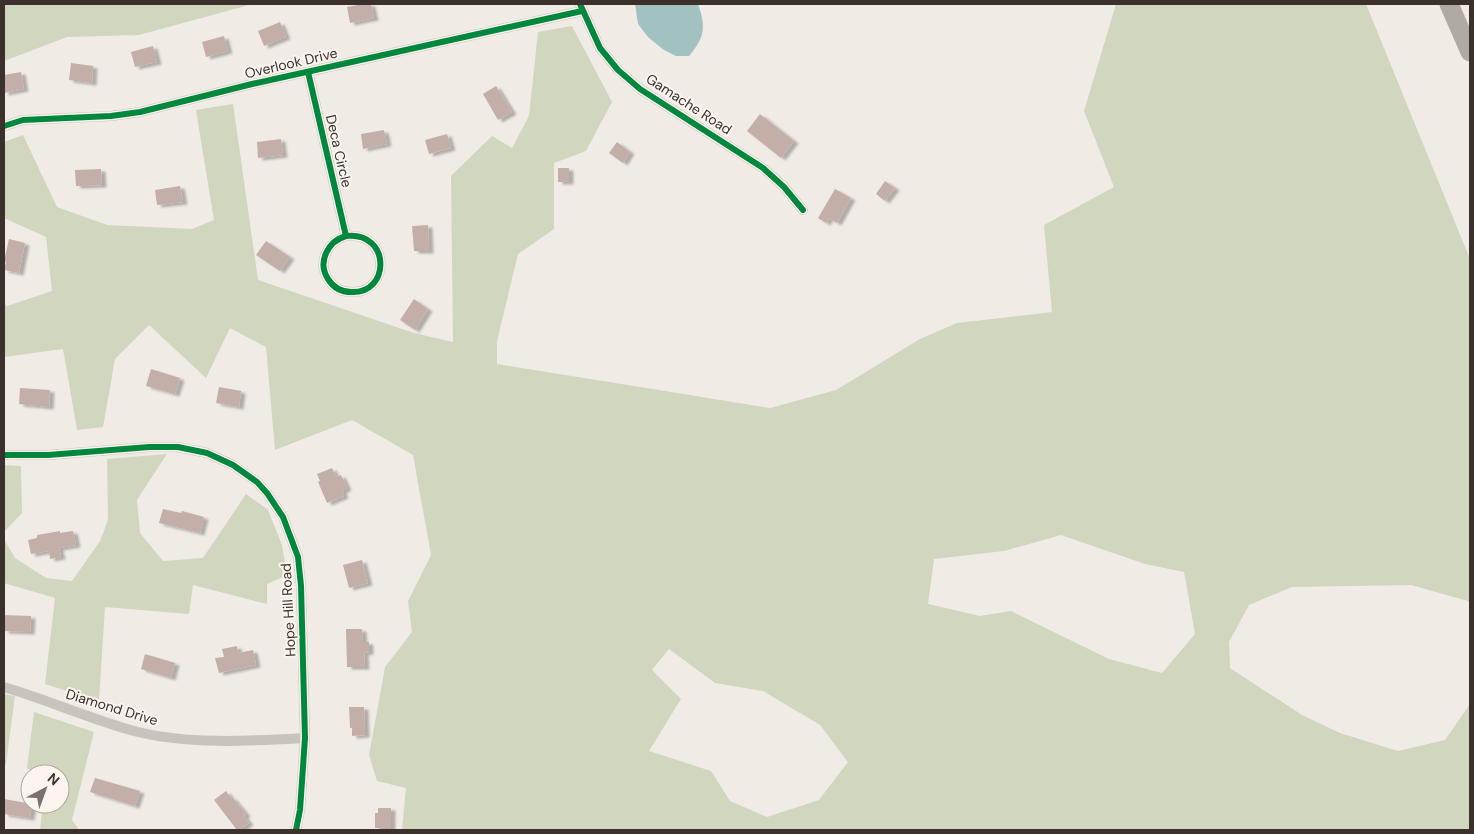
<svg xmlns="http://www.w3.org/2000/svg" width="1474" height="834" font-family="'DM Sans',sans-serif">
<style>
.green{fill:#d1d6bf;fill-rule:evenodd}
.water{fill:#a1c2c1}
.building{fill:#c3afa7;filter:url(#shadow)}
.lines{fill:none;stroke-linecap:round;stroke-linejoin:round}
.street{stroke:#c9c3be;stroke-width:10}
.highway{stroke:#afaaa4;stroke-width:19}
.cycleway-casing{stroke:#fbf5ee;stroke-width:9}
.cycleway{stroke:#00873e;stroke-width:6}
.labels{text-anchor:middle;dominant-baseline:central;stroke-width:4;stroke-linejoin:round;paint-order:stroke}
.street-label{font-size:14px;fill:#3b302b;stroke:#fbf5ee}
</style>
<defs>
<filter id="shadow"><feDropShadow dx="4.5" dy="2.5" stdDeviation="1" flood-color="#0004"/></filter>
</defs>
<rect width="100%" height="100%" fill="#f0ebe5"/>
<g class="green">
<path d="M4 4H253L139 35 67 37 4 61Z"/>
<path d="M1116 4H1366L1470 259V603L1468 601 1411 585 1292 587 1249 605 1229 642 1230 668 1302 715 1340 733 1398 751 1445 740 1470 704V830H402L406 788 377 781 369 755 385 667 412 632 408 601 431 555 413 455 352 420 275 450 266 347 230 328 206 378 149 325 115 359 103 427 77 430 63 349 4 357V304L7 306 52 291 46 237 4 218V142L23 135 57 207 107 225 192 229 214 220 196 110 233 104 258 280 414 333 453 342 451 176 492 136 512 148 529 116 538 32 572 26 612 102 586 151 554 163V229L518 254 497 341V364L770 408 836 390 920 339 957 323 1052 312 1044 225 1114 187 1084 111ZM1061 535 1145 564 1184 572 1195 634 1162 673 1109 659 1011 611 980 616 928 604 934 559 1004 551ZM669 649 715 683 763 691 820 725 848 762 819 800 767 817 730 801 711 771 649 751 681 699 652 670Z"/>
<path d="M167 454 137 500 140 533 163 561 203 558 246 494 268 510 282 545 287 575 267 584V604L193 585 189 614 105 607 99 701 45 684 55 598 4 583V539L15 558 46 578 72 581 100 541 108 520 107 459Z"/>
<path d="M4 465 21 466 22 513 4 532Z"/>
<path d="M4 694 15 696 6 764 4 766Z"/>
<path d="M34 712 94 732 72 820 79 830H40L43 804H60V774H38L27 768Z"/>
</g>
<path class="water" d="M635 4H698C706 27 705 37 689 56H676L664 50 648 37 638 24Z"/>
<g class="building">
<path d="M363 4H371L374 18 350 23 347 7Z"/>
<path d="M280 22 286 37 264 46 258 31Z"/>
<path d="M224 36 228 51 206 57 202 42Z"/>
<path d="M153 46 157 62 135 67 131 52Z"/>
<path d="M71 63 93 66 92 83 69 80Z"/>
<path d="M21 72 24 89 4 93V75Z"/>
<path d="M496 86 512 112 498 120 483 94Z"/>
<path d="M760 114 794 141 781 158 747 131Z"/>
<path d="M384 130 387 144 363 149 361 134Z"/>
<path d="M447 134 451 148 429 154 425 140Z"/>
<path d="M281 139 283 155 258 158 257 142Z"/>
<path d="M617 142 630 152 623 163 609 153Z"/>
<rect x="558" y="168" width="11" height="14"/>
<path d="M101 169 102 185 76 186 75 170Z"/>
<path d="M885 181 895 188 885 201 876 194Z"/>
<path d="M180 186 183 202 157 205 155 190Z"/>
<path d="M835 189 851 198 837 223 829 218 826 223 818 218Z"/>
<path d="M428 225 429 251H414L412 226Z"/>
<path d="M9 239 25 243 19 273 4 270 6 262 4 261Z"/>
<path d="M266 241 290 257 280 271 256 255Z"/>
<path d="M414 299 428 309 415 330 400 320Z"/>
<path d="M151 369 180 378 175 394 146 386Z"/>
<path d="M219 387 241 391 239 407 216 403Z"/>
<path d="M20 388 50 390 49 407 19 404Z"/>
<path d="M332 468 336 477 341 475 347 488 342 491 344 496 327 503 318 482 320 481 317 474Z"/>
<path d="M163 509 181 513 182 511 204 517 200 533 159 523Z"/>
<path d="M60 531V533L73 531 76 545 59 548 61 557 50 559 49 551 31 554 28 540 37 538V535Z"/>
<path d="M362 560 368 583 349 588 343 565Z"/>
<path d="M4 615 31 616 30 632 4 631Z"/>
<path d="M346 629H362L363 642H369V652L364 653 365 667H347Z"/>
<path d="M237 646 238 653 253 650 256 665 219 673 215 658 224 657 222 649Z"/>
<path d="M145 654 175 663 171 678 141 669Z"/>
<path d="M349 707H364L365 735 352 736V728H350Z"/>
<path d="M95 778 140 791 135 806 90 792Z"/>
<path d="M226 791 231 798 232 797 246 814 244 816 249 823 239 830H237L214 800Z"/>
<path d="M4 799 32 804 30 818 4 814Z"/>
<path d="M378 808H391V828H375V813H378Z"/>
</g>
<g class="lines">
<g class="street">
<path d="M580 4 600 48 618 70 640 89 763 168 784 187 803 210"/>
<path d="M308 72 346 236C328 241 317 262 328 279 333 287 341 292 351 292 391 294 391 231 346 236"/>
<path d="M4 126 23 120 111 116 140 112 252 84 582 11"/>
<path d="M4 455H48L149 447H178L207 453 233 465 257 482 267 493 283 517 298 557 301 586 305 738 300 810 296 830"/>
<path d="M4 687C48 700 90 719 134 731 187 745 251 741 305 738"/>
</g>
<path class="highway" d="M1449 4 1470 52"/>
<g class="cycleway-casing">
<g id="cycleway">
<path d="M580 4 600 48 618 70 640 89 763 168 784 187 803 210"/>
<path d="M308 72 346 236C328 241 317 262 328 279 333 287 341 292 351 292 391 294 391 231 346 236"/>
<path d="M4 126 23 120 111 116 140 112 252 84 582 11"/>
<path d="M4 455H48L149 447H178L207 453 233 465 257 482 267 493 283 517 298 557 301 586 305 738 300 810 296 830"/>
</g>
</g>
<use href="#cycleway" class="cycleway"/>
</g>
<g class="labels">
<g class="street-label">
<text transform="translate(291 63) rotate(-13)">Overlook Drive</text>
<text transform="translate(689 104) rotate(33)">Gamache Road</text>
<text transform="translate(339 151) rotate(77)">Deca Circle</text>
<text transform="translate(288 610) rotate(-93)">Hope Hill Road</text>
<text transform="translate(112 707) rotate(17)">Diamond Drive</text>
</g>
</g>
<rect width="1474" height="834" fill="none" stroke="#3b302b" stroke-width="10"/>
<g transform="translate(45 789) rotate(41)"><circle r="24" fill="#fbf5ee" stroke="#aea6a0"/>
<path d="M0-4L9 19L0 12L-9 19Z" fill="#7a716c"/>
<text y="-8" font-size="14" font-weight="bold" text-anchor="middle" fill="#3b302b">N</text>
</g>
</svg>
